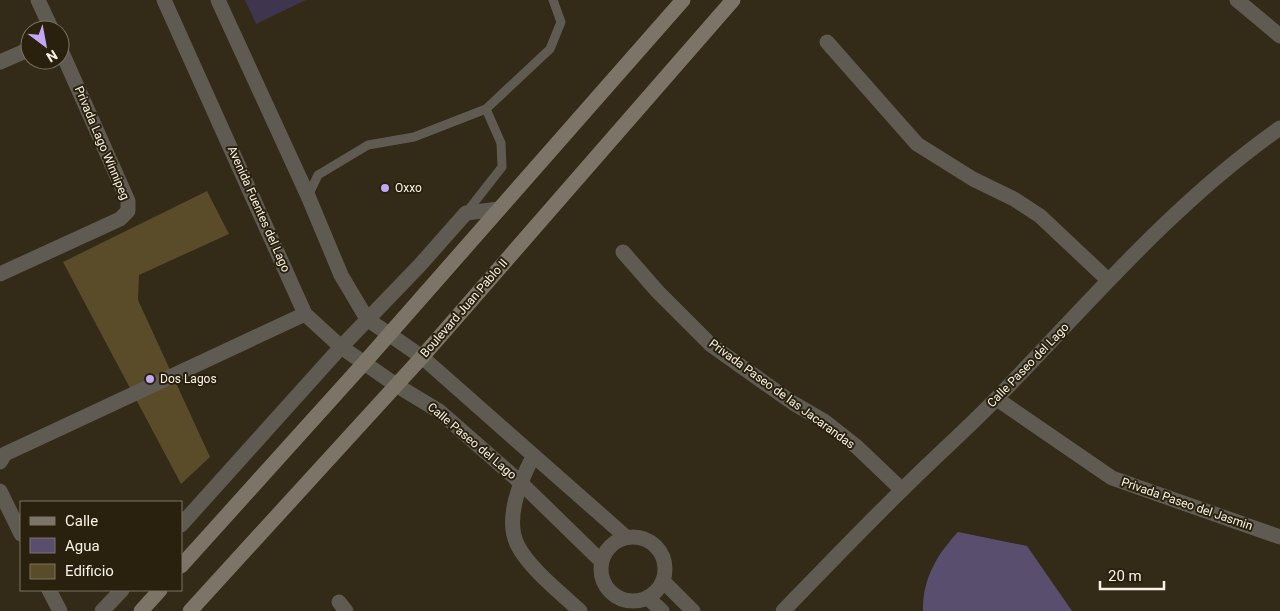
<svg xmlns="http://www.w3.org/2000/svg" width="1280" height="611" font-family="Roboto,sans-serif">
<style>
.green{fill:#3f354f}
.water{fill:#5a4e6e}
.building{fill:#5a4b29}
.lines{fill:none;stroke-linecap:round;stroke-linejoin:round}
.service{stroke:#5f5b52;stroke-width:9}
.minor{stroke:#5f5b52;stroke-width:15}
.tertiary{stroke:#5f5b52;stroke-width:15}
.secondary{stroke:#7c7567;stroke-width:15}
.poi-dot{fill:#c3a7f2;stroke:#29210e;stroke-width:2}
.labels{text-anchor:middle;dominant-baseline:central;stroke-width:4;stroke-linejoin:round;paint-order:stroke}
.street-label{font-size:12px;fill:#f9f3e7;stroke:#29210e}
.poi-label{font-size:12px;fill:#f9f3e7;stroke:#29210e;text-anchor:start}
</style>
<rect width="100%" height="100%" fill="#332a17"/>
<path class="green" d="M245 0H306L256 24Z"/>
<path class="water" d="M958 532 1027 546 1072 611H923C922 580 937 554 958 532Z"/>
<path class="building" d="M207 191 229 234 139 275 138 300 210 457 181 484 63 262Z"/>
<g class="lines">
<g class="service">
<path d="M308 196 318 175 368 145 414 137 486 109 550 49 561 22 553 0"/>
<path d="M466 213 502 167 501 143 486 109"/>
</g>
<g class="minor">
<path d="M38 0 52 30"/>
<path d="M164 0 305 314 341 347 396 385 439 411 521 483 601 561"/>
<path d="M218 0 308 196 341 275 367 319 422 357 626 537"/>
<path d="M1237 0 1280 36"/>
<path d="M827 42 917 144 973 179 1014 199 1040 216 1108 280"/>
<path d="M0 62 30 49"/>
<path d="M623 252 658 292 711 345 793 403 824 421 857 447 902 490"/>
<path d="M0 274 120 219 128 211V201L60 48"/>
<path d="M997 399 1112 478 1280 537"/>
<path d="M533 457C520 481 504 520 518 546 530 569 561 593 580 611"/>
<path d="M0 462 5 454 305 314"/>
<path d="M0 491 21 534"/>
<circle cx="633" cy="569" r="32"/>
<path d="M663 581 693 611"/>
<path d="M49 590 60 611"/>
<path d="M648 598 662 611"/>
<path d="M339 602 346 611"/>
<path d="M783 611C823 570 862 529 903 489 934 458 967 429 998 397 1088 304 1173 203 1280 128"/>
</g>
<g class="tertiary">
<path d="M181 525 341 347 420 265 466 213 499 209"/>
<path d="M102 611 122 590"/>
</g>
<g class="secondary">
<path d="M181 566 364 363 683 0"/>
<path d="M141 611 160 590"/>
<path d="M190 611 422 357 733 0"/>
</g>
</g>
<g class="poi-dot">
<circle cx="385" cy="188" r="5"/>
<circle cx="150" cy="379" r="5"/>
</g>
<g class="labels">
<g class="street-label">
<text transform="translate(102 143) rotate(67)">Privada Lago Winnipeg</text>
<text transform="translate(259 209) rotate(66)">Avenida Fuentes del Lago</text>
<text transform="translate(464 308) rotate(-49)">Boulevard Juan Pablo II</text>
<text transform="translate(1028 365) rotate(-46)">Calle Paseo del Lago</text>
<text transform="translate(782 394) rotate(36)">Privada Paseo de las Jacarandas</text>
<text transform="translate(472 441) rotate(40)">Calle Paseo del Lago</text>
<text transform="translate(1187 504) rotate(19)">Privada Paseo del Jasmin</text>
</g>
<g class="poi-label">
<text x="395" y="188">Oxxo</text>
<text x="160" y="379">Dos Lagos</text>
</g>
</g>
<rect x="20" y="501" width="162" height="90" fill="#29210e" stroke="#7c7565"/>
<rect x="30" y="517" width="25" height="8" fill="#7c7567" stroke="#7c7565"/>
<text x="65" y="526" font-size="15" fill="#f9f3e7">Calle</text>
<rect x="30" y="538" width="25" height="15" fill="#5a4e6e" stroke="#7c7565"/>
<text x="65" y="551" font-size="15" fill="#f9f3e7">Agua</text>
<rect x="30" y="564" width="25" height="15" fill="#5a4b29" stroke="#7c7565"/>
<text x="65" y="576" font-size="15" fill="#f9f3e7">Edificio</text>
<g transform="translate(45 45) rotate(148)"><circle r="24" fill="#29210e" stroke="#7c7565"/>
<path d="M0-4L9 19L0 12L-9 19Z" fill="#c3a7f2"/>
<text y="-8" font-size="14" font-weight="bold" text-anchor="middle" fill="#f9f3e7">N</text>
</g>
<path d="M1100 581v8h64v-8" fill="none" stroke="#f9f3e7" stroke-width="2.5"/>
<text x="1108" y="581" font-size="15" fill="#f9f3e7" stroke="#29210e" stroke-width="4" paint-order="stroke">20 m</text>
</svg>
